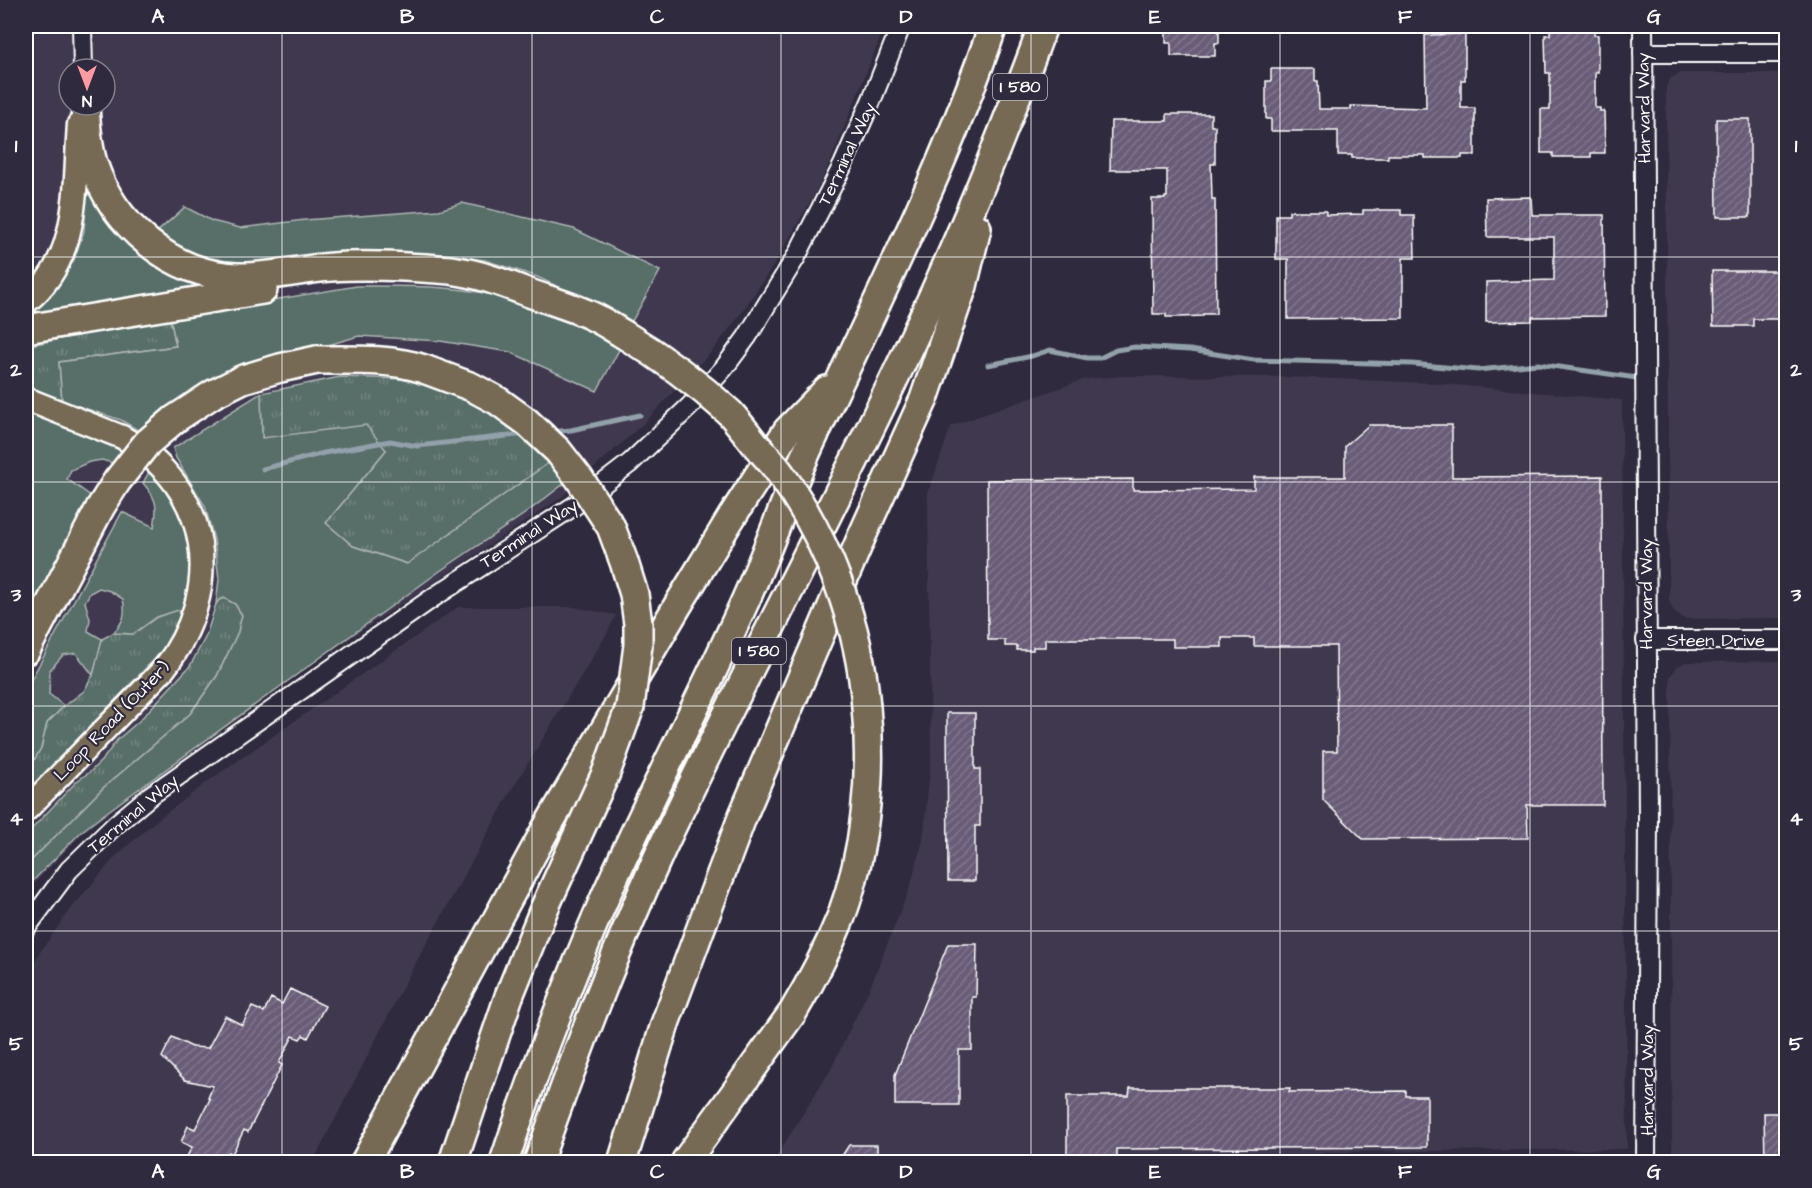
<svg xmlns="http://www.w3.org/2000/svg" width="1812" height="1188" font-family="'Architects Daughter',sans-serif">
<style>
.built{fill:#40394f;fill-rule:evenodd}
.grass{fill:url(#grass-tufts);stroke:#acb6b4;stroke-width:1.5}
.garden{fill:#596e68;stroke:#acb6b4;stroke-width:1.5}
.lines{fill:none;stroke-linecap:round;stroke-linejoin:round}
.stream{stroke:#92a1aa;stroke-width:5}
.building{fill:url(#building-hatch);stroke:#fff;stroke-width:1.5}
.minor-casing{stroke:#fff;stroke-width:22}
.major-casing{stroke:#fff;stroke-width:27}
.highway-casing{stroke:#fff;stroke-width:32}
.minor{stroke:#2f2a3d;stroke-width:18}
.major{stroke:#766a55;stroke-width:22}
.highway{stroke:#766a55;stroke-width:27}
.highway-bridge-casing{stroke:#fff;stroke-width:32;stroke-linecap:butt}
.highway-bridge{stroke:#766a55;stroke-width:27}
.grid{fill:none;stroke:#fff;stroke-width:1.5;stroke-opacity:0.55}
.labels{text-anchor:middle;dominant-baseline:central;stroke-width:4.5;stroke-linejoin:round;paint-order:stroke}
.shield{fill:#2f2a3d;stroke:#c1bfc5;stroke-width:1.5}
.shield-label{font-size:16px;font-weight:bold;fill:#fff}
.street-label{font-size:18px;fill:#fff;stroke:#2f2a3d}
.neatline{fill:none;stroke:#fff;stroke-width:2}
.grid-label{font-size:20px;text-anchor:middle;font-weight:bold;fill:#fff}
</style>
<defs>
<pattern id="grass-tufts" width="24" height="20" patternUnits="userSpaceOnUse" patternTransform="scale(1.5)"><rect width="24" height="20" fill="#596e68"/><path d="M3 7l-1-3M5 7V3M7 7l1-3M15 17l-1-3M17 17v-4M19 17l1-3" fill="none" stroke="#72847f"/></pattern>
<pattern id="building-hatch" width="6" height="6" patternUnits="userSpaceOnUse" patternTransform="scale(1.5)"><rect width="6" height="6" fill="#695c78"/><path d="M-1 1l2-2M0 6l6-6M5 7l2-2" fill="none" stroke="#80748c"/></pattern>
</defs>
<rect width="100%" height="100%" fill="#2f2a3d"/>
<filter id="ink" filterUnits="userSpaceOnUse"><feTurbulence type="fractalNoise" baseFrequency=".0167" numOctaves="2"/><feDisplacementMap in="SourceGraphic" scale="12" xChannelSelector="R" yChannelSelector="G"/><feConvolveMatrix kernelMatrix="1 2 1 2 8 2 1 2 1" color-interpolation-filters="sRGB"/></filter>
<g filter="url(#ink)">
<g class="built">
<path d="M26 26H885L833 155 817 190 775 263 740 315 713 350 643 424 562 497 232 717 83 833 26 892ZM69 69H105V105H69Z"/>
<path d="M1669 26H1786V31L1679 32Z"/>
<path d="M1681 73H1786V618L1685 619 1675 613 1669 601 1666 86 1671 78Z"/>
<path d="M1125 376 1289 377 1432 383 1622 400 1627 1149 1323 1152V1162H773L831 1069 871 985 910 887 923 840 931 759 928 493 951 426 1085 379Z"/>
<path d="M458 607H573L616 615 606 635 510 793 409 975 313 1162H26V977L40 952 70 910 116 856 152 824 210 780Z"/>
<path d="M1786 661V1162H1672L1670 677 1677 667 1686 662Z"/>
</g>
<g class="grass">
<path d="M170 317 176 346 59 362 62 401 26 385V346Z"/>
<path d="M340 377 402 379 463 396 507 421 554 459 408 564 353 546 326 523 386 450 262 438 261 393Z"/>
<path d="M224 598 235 604 242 615 238 632 217 676 190 714 103 788 26 866V835L77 781 91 771 104 758 117 740 139 721 190 666 206 636 216 604 219 600Z"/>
<path d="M178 610 182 614 178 624 163 650 26 794V774L41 748 47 723 64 706 84 691 93 675 102 639 113 633 133 634 156 617Z"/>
</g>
<g class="garden">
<path d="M85 168 98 195 220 285 26 316 54 293 74 260 84 231 86 203Z"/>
<path d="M462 203 574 229 660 271 632 321 535 276 485 260 448 255 369 253 269 268 196 259 155 234 185 207 212 221 240 228 305 220 439 210Z"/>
<path d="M357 286C401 286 449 285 493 295 538 306 580 325 622 344L597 391 510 352 440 341 359 336 276 360 146 435 121 420 62 401 59 362 176 346 170 317Z"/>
<path d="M261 393 262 438 366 425 386 450 326 523 353 546 407 564 554 459 570 479 526 513 440 571 111 809 82 831 26 888V866L103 788 190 714 217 676 238 632 242 615 235 604 224 598 219 600 216 604 219 579 214 540 205 506 176 458 173 448Z"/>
<path d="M26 412 69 428 129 454 119 465 102 460 89 462 71 470 67 479 98 501 26 636V523L27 514 26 507Z"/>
<path d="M149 472C191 513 201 558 182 614L178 610 157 617 133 634 113 633C124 622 126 614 123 599L110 591 99 588 90 593 85 602 90 619 88 631 102 639 93 675 76 653 63 655 50 670 49 694 64 706 47 723 41 748 26 774V689L122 512 154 527C158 506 157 499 143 483Z"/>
</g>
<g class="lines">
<g class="stream">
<path d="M988 365 1032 356 1050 350 1087 358H1100L1116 350 1135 347 1190 350 1254 360 1412 364 1478 370 1538 364 1637 378"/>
<path d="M550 432 571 430 640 415"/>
<path d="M263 469 324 453 390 441 417 446 526 434"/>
</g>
</g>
<g class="building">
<path d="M1180 26H1206V29H1219V43H1215V56H1171V43H1166V29H1180Z"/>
<path d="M1550 26H1594V35H1598V72H1595V108H1600V111H1604L1605 153H1591V157H1553V153H1541V109H1550V73H1546L1545 35H1550Z"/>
<path d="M1465 34V80H1461V108H1475V155H1462V158H1425V155H1388V158H1352V155H1338V131H1271V119H1266V81H1271V69H1315V81H1318L1319 109H1351V106L1426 108 1425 35Z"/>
<path d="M1167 114H1211V126H1215V164H1211L1212 199H1215L1216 314H1203V316L1180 317H1166V314H1153L1152 199H1165V197H1167V170H1110L1111 121H1167Z"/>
<path d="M1716 119H1750V217H1717Z"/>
<path d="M1531 197 1532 215H1604L1605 316 1532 317V321L1486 322V282L1554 280V237H1487L1486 198Z"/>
<path d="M1363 210H1401V215H1414L1415 258H1403V318L1288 319V259H1276V215H1289V211H1326V215L1363 214Z"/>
<path d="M1712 271H1786V319H1753V326H1713Z"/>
<path d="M1369 425H1452V477L1602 476 1603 805H1527L1528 838 1363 839 1323 800V751H1337L1336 646H1254V638H1222V647H1173V639H1045V647H1033V650H1017V646H1005V640H988L987 480 1133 479V490L1254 489V477H1345V446Z"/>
<path d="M947 713H975V769H980V826H975V881H948Z"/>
<path d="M948 944H977L976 997H972V1050H959V1105H895V1075Z"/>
<path d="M290 989 325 1006 308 1038 303 1035 300 1039 293 1036 279 1063 282 1065 248 1132 244 1130 232 1154 229 1152 225 1158 223 1157 220 1162H184L192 1147 181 1142 188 1126 195 1129 210 1099 208 1098 213 1086 185 1080 162 1057 172 1037 192 1047 208 1048 225 1016 242 1025 252 1007 264 1012 271 998 282 1004Z"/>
<path d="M1130 1088H1290L1289 1092 1406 1091V1096H1427V1147L1117 1149V1162H1067V1096H1129Z"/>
<path d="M1764 1113H1786V1162H1765Z"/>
<path d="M849 1145H877V1162H838Z"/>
</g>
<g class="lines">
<g class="minor-casing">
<g id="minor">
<path d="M82 26 83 69"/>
<path d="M1643 26 1648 819 1646 1162"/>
<path d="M1643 53H1786"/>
<path d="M1646 640H1786"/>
<path d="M26 928 69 870 115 825 151 795 434 597 574 506 630 463 690 406 724 368 747 337 796 257 843 165 872 99 901 26"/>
</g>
</g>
<g class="major-casing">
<g id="major">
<path d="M26 302C81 259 74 187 79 124"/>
<path d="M26 399 122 437C213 489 225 590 163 670L26 810"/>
</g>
</g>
<g class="highway-casing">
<g id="highway">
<path d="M85 105C86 124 88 145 93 163 113 225 172 275 237 277 269 278 300 269 332 267 369 264 413 267 450 270 478 273 506 284 532 294 552 301 573 307 592 316 603 321 613 328 623 334"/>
<path d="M26 329 263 290"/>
<path d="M317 360C352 360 390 358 424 369"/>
<path d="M26 650 100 508"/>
<path d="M365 1162 547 827 678 605 731 518 787 431 827 390"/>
<path d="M453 1162 509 996"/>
<path d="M504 1162C534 1072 568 982 606 895 649 798 698 705 742 608 768 552 787 492 814 436 877 301 945 167 993 26"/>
<path d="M538 1162C575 1056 615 951 662 848 744 673 838 502 919 326 965 228 1006 127 1043 26"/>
<path d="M622 1162 666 1021 743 815 862 536 924 399 963 286 977 228"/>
<path d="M685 1162 793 1012C811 982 828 949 841 917 865 853 873 775 866 707"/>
</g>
</g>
<use href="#minor" class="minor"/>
<use href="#major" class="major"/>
<use href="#highway" class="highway"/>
<g class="highway-bridge-casing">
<g id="highway-bridge">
<path d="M623 334C662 357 697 383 730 413 739 423 748 435 756 445 764 454 773 463 780 473 828 539 860 626 866 707"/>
<path d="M424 369 472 387 498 401 527 422 558 451 579 478 611 527 624 562 634 594 638 624V645L630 707 606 773 544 909 509 996"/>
<path d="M100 508 117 481 147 443 175 419 213 394 243 379 280 368 317 360"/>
</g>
</g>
<use href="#highway-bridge" class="highway-bridge"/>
</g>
</g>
<path class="grid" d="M282 26V1162M532 26V1162M781 26V1162M1031 26V1162M1280 26V1162M1530 26V1162M26 257H1786M26 482H1786M26 706H1786M26 931H1786"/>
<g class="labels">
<g class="shield">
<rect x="993" y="74" width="54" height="26" rx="4.5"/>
<rect x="732" y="638" width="54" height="26" rx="4.5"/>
</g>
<g class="shield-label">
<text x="1020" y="87">I 580</text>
<text x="759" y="651">I 580</text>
</g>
<g class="street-label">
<text transform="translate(1644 108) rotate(-91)">Harvard Way</text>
<text transform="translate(847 154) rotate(-65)">Terminal Way</text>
<text transform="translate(529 534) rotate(-33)">Terminal Way</text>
<text transform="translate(1646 594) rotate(-90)">Harvard Way</text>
<text x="1716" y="640">Steen Drive</text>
<text transform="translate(112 721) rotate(-46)">Loop Road (Outer)</text>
<text transform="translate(133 814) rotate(-40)">Terminal Way</text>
<text transform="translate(1647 1080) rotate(-90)">Harvard Way</text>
</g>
</g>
<rect width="1812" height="1188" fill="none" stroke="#2f2a3d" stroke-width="66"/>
<g transform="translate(87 87) rotate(180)"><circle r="28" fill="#2f2a3d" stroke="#827f8b" stroke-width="1.5"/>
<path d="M0-4.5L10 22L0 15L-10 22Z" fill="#ff9aa2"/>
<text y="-9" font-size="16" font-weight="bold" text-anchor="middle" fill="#ffffff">N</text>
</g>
<rect x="33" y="33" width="1746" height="1122" class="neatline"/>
<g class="grid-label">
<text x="158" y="23">A</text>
<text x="407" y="23">B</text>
<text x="657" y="23">C</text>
<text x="906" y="23">D</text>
<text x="1155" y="23">E</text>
<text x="1405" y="23">F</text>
<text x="1654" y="23">G</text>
<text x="16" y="152">1</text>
<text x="1796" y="152">1</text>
<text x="16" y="376">2</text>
<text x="1796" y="376">2</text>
<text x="16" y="601">3</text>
<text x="1796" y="601">3</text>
<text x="16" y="825">4</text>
<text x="1796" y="825">4</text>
<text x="16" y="1050">5</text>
<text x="1796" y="1050">5</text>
<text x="158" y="1178">A</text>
<text x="407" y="1178">B</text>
<text x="657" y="1178">C</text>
<text x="906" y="1178">D</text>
<text x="1155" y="1178">E</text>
<text x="1405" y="1178">F</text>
<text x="1654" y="1178">G</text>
</g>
</svg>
